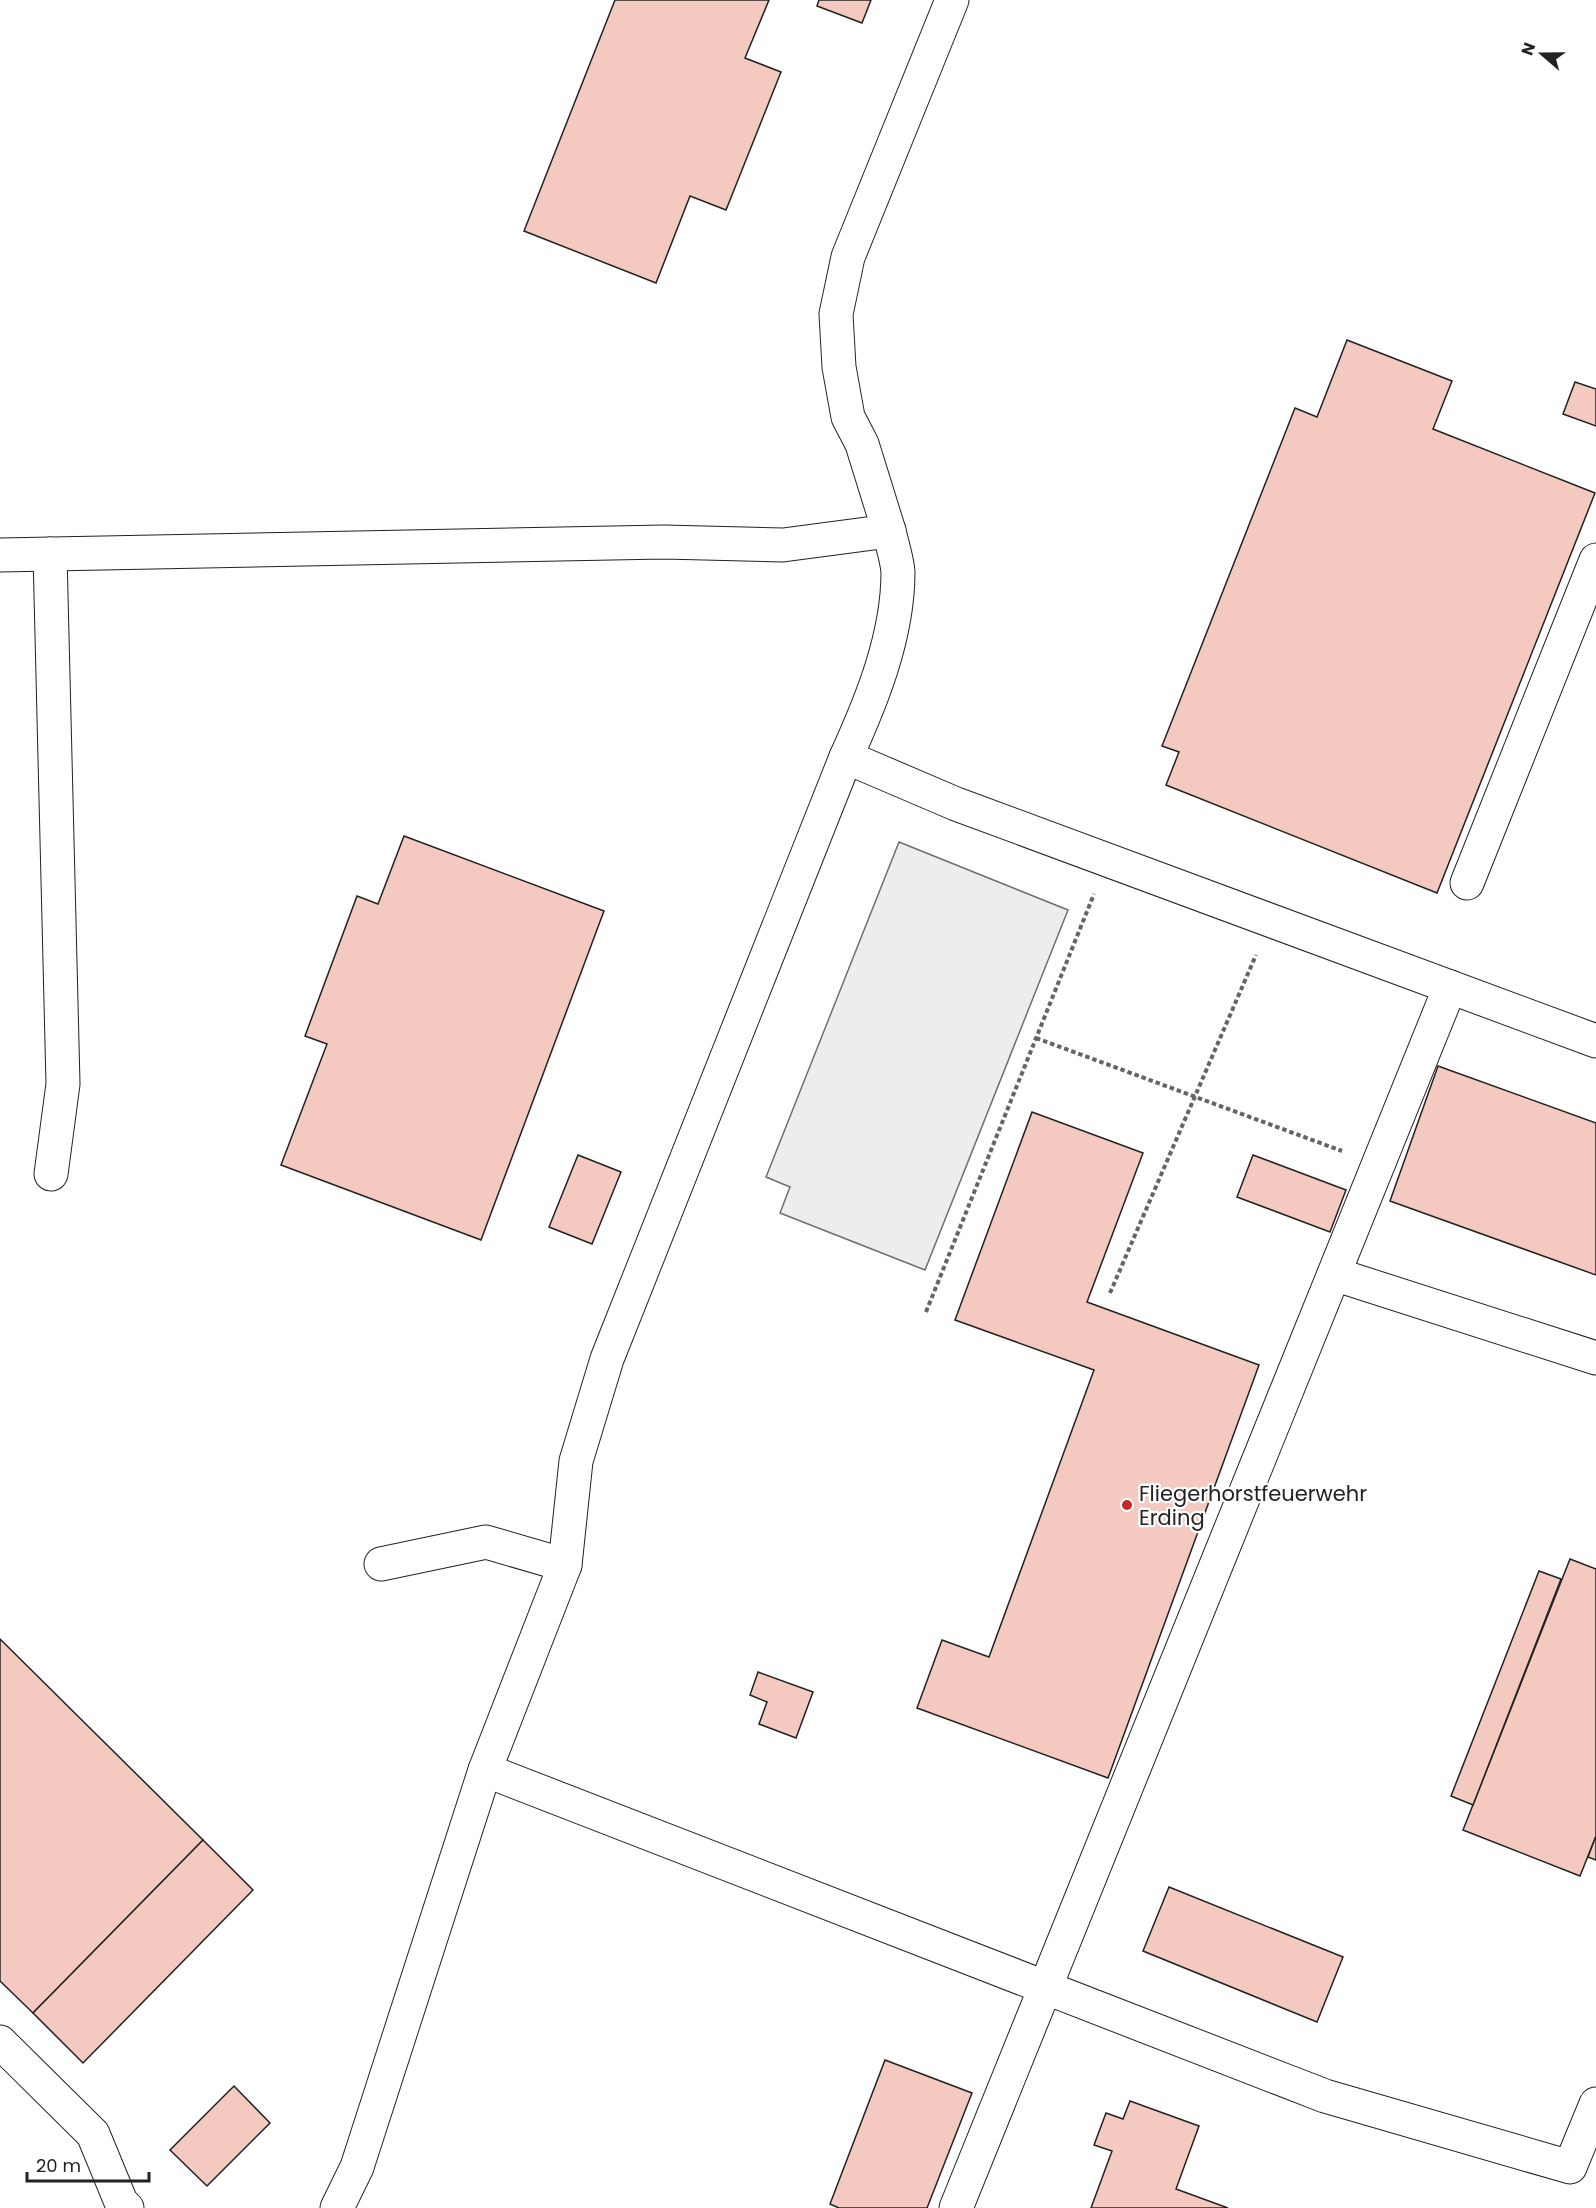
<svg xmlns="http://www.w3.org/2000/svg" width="1596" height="2208" font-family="Poppins,sans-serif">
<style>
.parking{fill:#ededed;stroke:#6f6f6f;stroke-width:1.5}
.building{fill:#f3c9c0;stroke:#222;stroke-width:1.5}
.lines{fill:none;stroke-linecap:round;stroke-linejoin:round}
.minor-casing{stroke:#222;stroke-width:35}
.path{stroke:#646464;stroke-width:4;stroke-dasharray:4.5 3;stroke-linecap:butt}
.minor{stroke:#fff;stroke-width:33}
.poi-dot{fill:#c62828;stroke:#fff;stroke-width:2}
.labels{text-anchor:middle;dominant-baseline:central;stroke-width:4.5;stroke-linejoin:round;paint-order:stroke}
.poi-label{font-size:21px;fill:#222;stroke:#fff;text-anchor:start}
</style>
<rect width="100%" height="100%" fill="#fff"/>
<path class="parking" d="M899 842 1068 910 925 1270 780 1213 790 1187 766 1177Z"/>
<g class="building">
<path d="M615 0H769L745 58 781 72 726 210 690 196 656 283 524 231Z"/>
<path d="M819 0H871L862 23 817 6Z"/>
<path d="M1347 340 1452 381 1433 429 1595 493 1437 893 1166 785 1179 752 1162 746 1295 408 1317 417Z"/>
<path d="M1575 382 1596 389V426L1563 414Z"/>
<path d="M404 836 604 911 481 1240 281 1165 327 1044 305 1036 357 896 378 904Z"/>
<path d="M1438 1066 1596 1123V1275L1390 1201Z"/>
<path d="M1032 1112 1143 1153 1087 1302 1259 1365 1108 1778 917 1708 942 1640 989 1657 1094 1370 955 1320Z"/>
<path d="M578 1155 621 1172 592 1244 549 1227Z"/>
<path d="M1253 1155 1346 1190 1330 1232 1237 1197Z"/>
<path d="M1570 1559 1596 1569V1836L1580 1876 1463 1830Z"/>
<path d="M1539 1571 1561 1579 1473 1805 1451 1796Z"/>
<path d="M0 1639 203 1840 33 2013 0 1981Z"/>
<path d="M758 1672 813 1692 796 1738 759 1724 767 1702 750 1695Z"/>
<path d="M1596 1836V1860L1588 1857Z"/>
<path d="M203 1840 253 1890 83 2063 33 2013Z"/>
<path d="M1169 1887 1343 1957 1317 2022 1143 1951Z"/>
<path d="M885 2060 972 2093 927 2208H839L830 2204Z"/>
<path d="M234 2086 270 2123 207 2186 170 2150Z"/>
<path d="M1130 2101 1199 2126 1176 2189 1228 2208H1091L1112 2151 1094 2145 1106 2113 1123 2119Z"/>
</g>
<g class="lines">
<g class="minor-casing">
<g id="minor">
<path d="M50 554 63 1084 51 1174"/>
<path d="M0 555 664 542 783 545 889 531 862 444 848 417 839 367 836 314 848 257 952 0"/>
<path d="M846 757C872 700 898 636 898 572 897 559 892 544 889 531"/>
<path d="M1467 883 1596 560"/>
<path d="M1334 1274 1596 1358"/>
<path d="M381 1564 486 1542 565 1565"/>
<path d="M485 1770 1325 2096 1570 2167 1596 2104"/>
<path d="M0 2042 93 2134 121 2202 127 2208"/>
<path d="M337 2208 357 2167 485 1770 565 1565 576 1461 607 1359 846 757 956 804 1596 1041"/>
<path d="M956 2208 1450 987"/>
</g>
</g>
<g class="path">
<path d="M1036 1038 1342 1151"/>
<path d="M1110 1293 1256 955"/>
<path d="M926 1312 1094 894"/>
</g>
<use href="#minor" class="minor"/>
</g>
<circle class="poi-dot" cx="1127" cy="1505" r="6"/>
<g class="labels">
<g class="poi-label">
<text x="1139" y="1493">Fliegerhorstfeuerwehr<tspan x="1139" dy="24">Erding</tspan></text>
</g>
</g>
<g transform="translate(1542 54) rotate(290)" stroke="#ffffff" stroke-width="4.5" paint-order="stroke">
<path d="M0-4.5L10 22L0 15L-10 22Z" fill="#222222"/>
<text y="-9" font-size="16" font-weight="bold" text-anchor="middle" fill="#222222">N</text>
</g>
<path d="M27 2172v9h122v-9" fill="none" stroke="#222222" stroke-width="3"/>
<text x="36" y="2172" font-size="18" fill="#222222" stroke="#ffffff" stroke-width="4.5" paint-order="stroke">20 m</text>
</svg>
